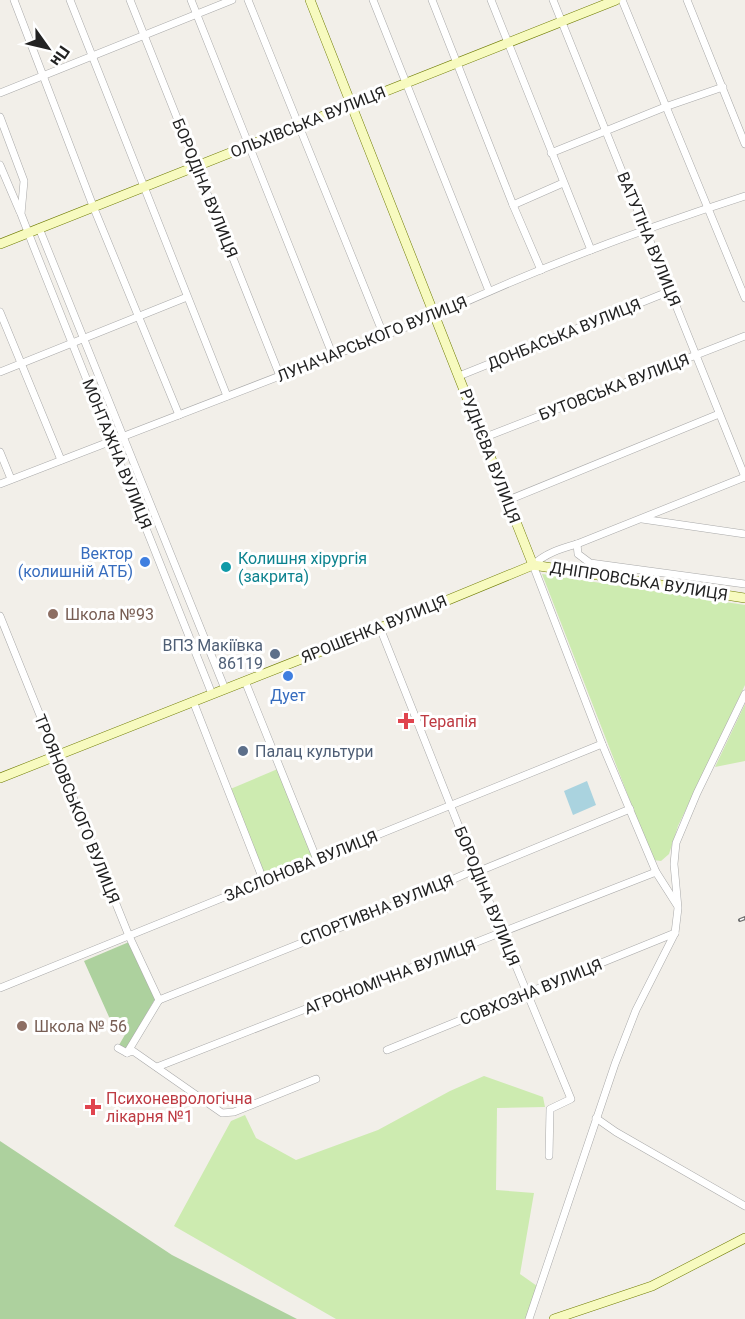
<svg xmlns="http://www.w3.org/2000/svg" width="745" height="1319" font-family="Roboto,sans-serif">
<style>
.grass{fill:#cdebb0}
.forest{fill:#add19e}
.water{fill:#aad3df}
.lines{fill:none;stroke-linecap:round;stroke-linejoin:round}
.street-casing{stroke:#a9a9a9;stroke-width:8}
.secondary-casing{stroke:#707d05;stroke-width:10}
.street{stroke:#fff;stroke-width:7}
.secondary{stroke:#f7fabf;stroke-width:9}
.rail-casing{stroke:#707070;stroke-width:4}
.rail{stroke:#fff;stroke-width:1.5;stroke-dasharray:4.5;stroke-linecap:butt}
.shop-dot{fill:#3f7fe0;stroke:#fff;stroke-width:2}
.culture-dot{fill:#0f9aa8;stroke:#fff;stroke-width:2}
.education-dot{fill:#8d6e63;stroke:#fff;stroke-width:2}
.service-dot{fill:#5c6f8a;stroke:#fff;stroke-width:2}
.health-dot{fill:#e0444e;stroke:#fff;stroke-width:2}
.labels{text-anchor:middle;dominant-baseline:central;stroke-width:6;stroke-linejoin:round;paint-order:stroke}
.street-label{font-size:16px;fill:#222;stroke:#fff}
.shop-label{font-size:16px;fill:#366cbe;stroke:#fff;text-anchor:end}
.culture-label{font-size:16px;fill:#0d838f;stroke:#fff;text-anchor:start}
.education-label{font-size:16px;fill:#785e54;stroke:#fff;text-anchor:start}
.service-label{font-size:16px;fill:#4e5e75;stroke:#fff;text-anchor:end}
.health-label{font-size:16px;fill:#be3a42;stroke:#fff;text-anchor:start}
</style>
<rect width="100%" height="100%" fill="#f2efe9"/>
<g class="grass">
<path d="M542 574 745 605V685L678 826 669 854 661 861 653 860Z"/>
<path d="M745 704V761L715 767Z"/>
<path d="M280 768 317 860 264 882 228 790Z"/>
<path d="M484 1076 543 1097 545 1107 497 1108 496 1190 534 1193 520 1274 537 1286 526 1319H336L174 1226 231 1121 245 1115 256 1138 296 1160 378 1130 450 1091Z"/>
</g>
<g class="forest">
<path d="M129 942 155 999 126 1049 119 1045 126 1033 116 1026 114 1028 84 961Z"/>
<path d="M0 1141 172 1255 297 1319H0Z"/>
</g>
<path class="water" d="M587 781 596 805 573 815 564 791Z"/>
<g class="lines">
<g class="street-casing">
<g id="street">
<path d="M14 0 93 206 179 415"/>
<path d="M70 0 227 396"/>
<path d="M130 0 280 376"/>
<path d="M191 0 333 356"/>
<path d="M248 0 384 336"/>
<path d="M373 0 489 291"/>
<path d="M432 0 513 205 541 270"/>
<path d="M491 0 591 250"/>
<path d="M553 0 745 477"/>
<path d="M622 0 745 298"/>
<path d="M687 0 745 144"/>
<path d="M0 93 232 0"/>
<path d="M0 117 24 181 21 214 33 245 212 694"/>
<path d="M551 153 665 107 723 87"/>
<path d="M0 165 20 212"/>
<path d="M513 205 563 183"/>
<path d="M39 228 225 689"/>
<path d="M0 312 61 460"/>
<path d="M0 372 187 297"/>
<path d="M459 376 670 291"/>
<path d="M483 438 745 336"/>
<path d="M0 452 11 479"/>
<path d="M0 484 435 316C535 269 639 230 745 196"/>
<path d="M506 501 719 414"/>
<path d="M642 519 745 534"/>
<path d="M577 544 578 554 590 563 745 584"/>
<path d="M0 616 129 936 159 1000"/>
<path d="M380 628 477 872 571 1099 550 1109 549 1156"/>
<path d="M245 681 317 860"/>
<path d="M193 701 264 882"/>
<path d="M677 905 656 872 602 744 533 565C546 553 560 549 577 544L745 477"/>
<path d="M0 988 602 744"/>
<path d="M159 1000 374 914 472 871 477 872 630 809"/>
<path d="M118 1048 127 1053 159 1000"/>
<path d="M387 1050 675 933"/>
<path d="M127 1053 133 1051 222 1113 234 1112 316 1079"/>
<path d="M157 1067 656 872"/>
<path d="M596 1118 616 1132 745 1206"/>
<path d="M529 1319 615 1064 636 1010 675 933 678 908 674 864 676 843 697 793 745 694"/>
</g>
</g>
<g class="secondary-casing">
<g id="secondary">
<path d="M310 0 533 565"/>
<path d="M0 244 616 0"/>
<path d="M533 565 745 598"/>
<path d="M0 778 380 628 533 565"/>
<path d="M554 1319 652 1286 745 1238"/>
</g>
</g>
<use href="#street" class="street"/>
<use href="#secondary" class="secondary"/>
<g class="rail-casing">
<path id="rail" d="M740 920 745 918"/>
</g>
<use href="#rail" class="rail"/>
</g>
<g class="shop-dot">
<circle cx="145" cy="562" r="6"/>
<circle cx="288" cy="676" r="6"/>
</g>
<circle class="culture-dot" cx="226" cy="567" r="6"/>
<g class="education-dot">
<circle cx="53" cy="614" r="6"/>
<circle cx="22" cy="1026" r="6"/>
</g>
<g class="service-dot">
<circle cx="275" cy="654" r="6"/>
<circle cx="243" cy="751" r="6"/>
</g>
<g class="health-dot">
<path d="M403 712h6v6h6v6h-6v6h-6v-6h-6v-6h6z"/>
<path d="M90 1098h6v6h6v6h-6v6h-6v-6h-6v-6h6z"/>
</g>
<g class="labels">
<g class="street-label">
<text transform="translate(308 122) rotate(-22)">ОЛЬХІВСЬКА ВУЛИЦЯ</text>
<text transform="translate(205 188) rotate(68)">БОРОДІНА ВУЛИЦЯ</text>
<text transform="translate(649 239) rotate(68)">ВАТУТІНА ВУЛИЦЯ</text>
<text transform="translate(564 334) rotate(-22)">ДОНБАСЬКА ВУЛИЦЯ</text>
<text transform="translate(372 339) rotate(-22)">ЛУНАЧАРСЬКОГО ВУЛИЦЯ</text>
<text transform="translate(614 387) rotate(-21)">БУТОВСЬКА ВУЛИЦЯ</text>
<text transform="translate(117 454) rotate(68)">МОНТАЖНА ВУЛИЦЯ</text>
<text transform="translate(490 456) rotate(69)">РУДНЄВА ВУЛИЦЯ</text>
<text transform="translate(639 581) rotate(9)">ДНІПРОВСЬКА ВУЛИЦЯ</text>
<text transform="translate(374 629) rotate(-22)">ЯРОШЕНКА ВУЛИЦЯ</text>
<text transform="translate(77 809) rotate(68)">ТРОЯНОВСЬКОГО ВУЛИЦЯ</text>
<text transform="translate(301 866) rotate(-22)">ЗАСЛОНОВА ВУЛИЦЯ</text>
<text transform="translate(487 896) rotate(68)">БОРОДІНА ВУЛИЦЯ</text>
<text transform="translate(377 910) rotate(-22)">СПОРТИВНА ВУЛИЦЯ</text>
<text transform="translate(390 977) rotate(-21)">АГРОНОМІЧНА ВУЛИЦЯ</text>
<text transform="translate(531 992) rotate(-22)">СОВХОЗНА ВУЛИЦЯ</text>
</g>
<g class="shop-label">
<text x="133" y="553">Вектор<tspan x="133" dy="18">(колишній АТБ)</tspan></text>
<text x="288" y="695" text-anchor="middle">Дует</text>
</g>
<g class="culture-label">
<text x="238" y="558">Колишня хірургія<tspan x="238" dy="18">(закрита)</tspan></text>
</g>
<g class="education-label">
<text x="65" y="614">Школа №93</text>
<text x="34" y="1026">Школа № 56</text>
</g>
<g class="service-label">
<text x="263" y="645">ВПЗ Макіївка<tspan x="263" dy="18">86119</tspan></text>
<text x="255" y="751" text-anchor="start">Палац культури</text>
</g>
<g class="health-label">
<text x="420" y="721">Терапія</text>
<text x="106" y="1098">Психоневрологічна<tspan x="106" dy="18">лікарня №1</tspan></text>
</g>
</g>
<g transform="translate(48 48) rotate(124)" stroke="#ffffff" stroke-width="4.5" paint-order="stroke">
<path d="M0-4.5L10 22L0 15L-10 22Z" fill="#222222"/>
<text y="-9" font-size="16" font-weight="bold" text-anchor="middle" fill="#222222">Пн</text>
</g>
</svg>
